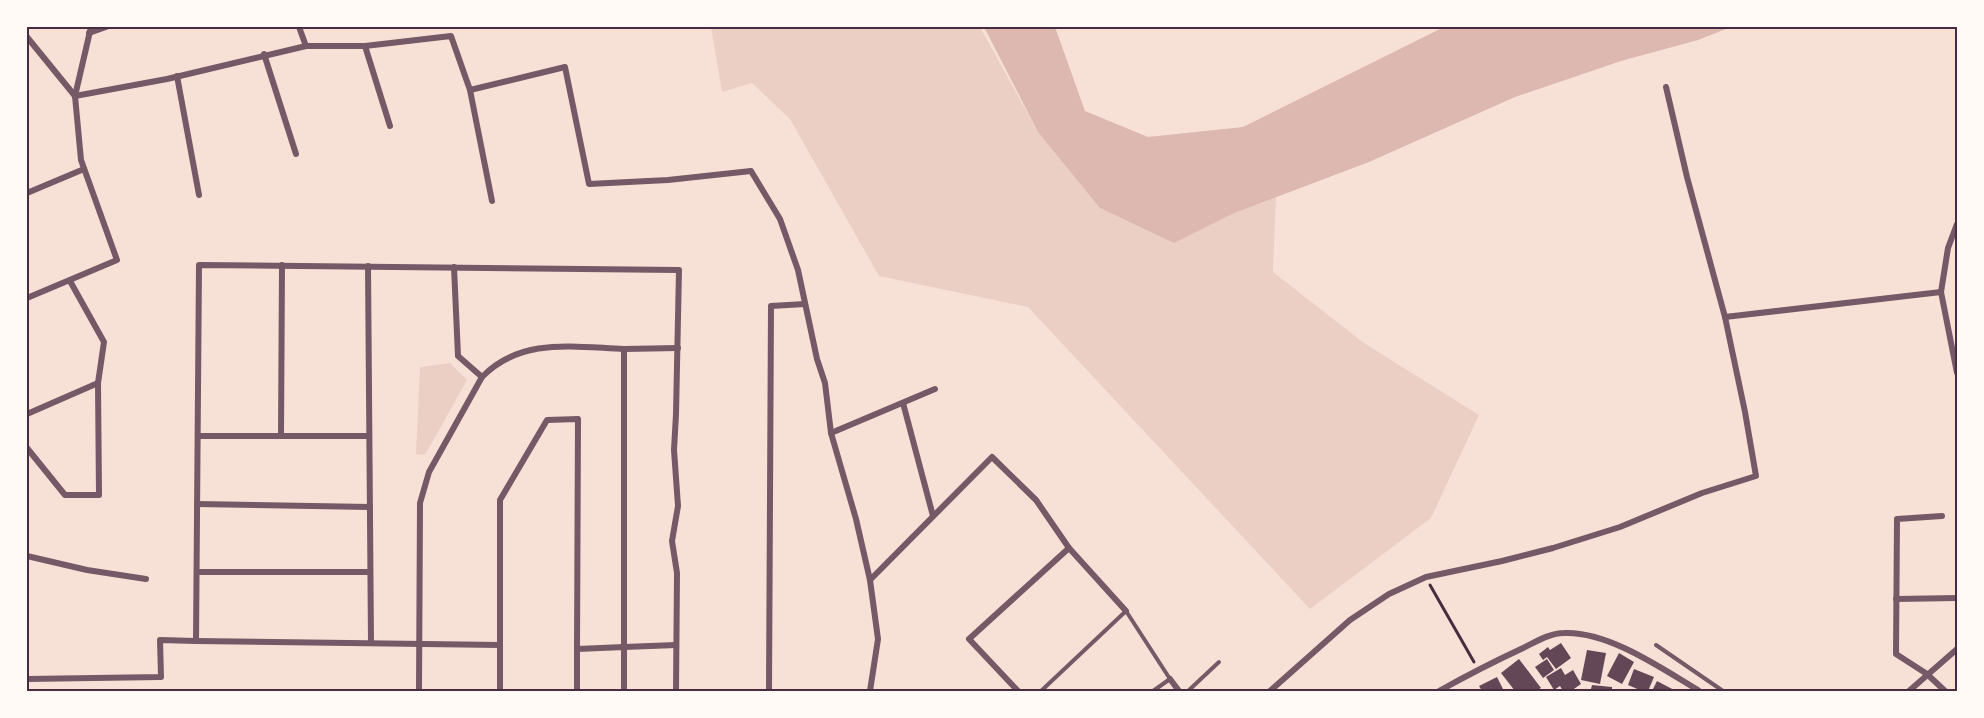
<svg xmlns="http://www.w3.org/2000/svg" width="1984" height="718" font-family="Ubuntu,sans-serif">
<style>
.green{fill:#ebcfc5}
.water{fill:#dcb8b0}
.building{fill:#644757}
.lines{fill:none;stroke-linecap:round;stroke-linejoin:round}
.path{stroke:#4a2c40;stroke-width:3}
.service{stroke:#755966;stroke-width:4}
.minor{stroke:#755966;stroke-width:6}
.neatline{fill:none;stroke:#4a2c40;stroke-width:2}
</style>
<rect width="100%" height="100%" fill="#f7e1d7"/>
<g class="green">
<path d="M711 27H980L1038 132 1232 214 1276 197 1273 272 1364 343 1479 415 1431 518 1310 609 1028 307 879 276 790 119 752 83 722 92Z"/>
<path d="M450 363 467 380 425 455 416 454 420 367Z"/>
</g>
<path class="water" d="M984 27H1055L1085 111 1148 137 1243 127 1444 27H1731L1698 40 1621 61 1515 97 1369 162 1232 214 1174 243 1100 208 1038 132Z"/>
<g class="building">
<path d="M1561 643 1571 658 1556 669 1547 657 1543 660 1539 654 1548 647 1550 650Z"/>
<path d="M1587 650 1606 653 1600 684 1581 680Z"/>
<path d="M1619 653 1634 662 1622 684 1607 676Z"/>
<path d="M1519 659 1541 688 1536 691H1515L1501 673Z"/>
<path d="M1547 659 1554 670 1543 678 1535 667Z"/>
<path d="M1561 668 1565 675 1573 670 1581 684 1571 691H1563L1560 686 1554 690 1546 677Z"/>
<path d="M1634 669 1654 677 1648 691H1642L1628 685Z"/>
<path d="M1497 677 1504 691H1482L1479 686Z"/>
<path d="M1657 681 1676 691H1652Z"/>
<path d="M1592 685 1612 687V691H1587V689H1591Z"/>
</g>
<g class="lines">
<path class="path" d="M1430 585 1474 662"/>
<g class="service">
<path d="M1656 645 1723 691"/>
<path d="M1041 691 1126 611 1170 679 1153 691"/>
<path d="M1188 691 1219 662"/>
</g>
<g class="minor">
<path d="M299 27 306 46"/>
<path d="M89 33 106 27"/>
<path d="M27 37 75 96"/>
<path d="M365 46 390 126"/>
<path d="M264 54 296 154"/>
<path d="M177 76 199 195"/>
<path d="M470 90 492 201"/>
<path d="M75 96 167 79 306 46H365L451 36 470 90 565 67 589 184 668 180 751 171 780 219 798 270 817 359 825 383 831 433 856 519 870 580 878 639 870 691"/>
<path d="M27 193 84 169"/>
<path d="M1957 224 1948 248 1941 292 1957 373"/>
<path d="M368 266 371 643"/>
<path d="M27 298 117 260 81 160 75 96 91 27"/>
<path d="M1725 317 1941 292"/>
<path d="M482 377C521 337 573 347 624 349"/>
<path d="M903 403 933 516"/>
<path d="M27 414 98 383"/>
<path d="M831 433 935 389"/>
<path d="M198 436H369"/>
<path d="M281 436 282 265"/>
<path d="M27 448 65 495H99L98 383 104 342 70 281"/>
<path d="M197 504 370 507"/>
<path d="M1942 516 1897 519 1896 654 1927 674 1945 691"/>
<path d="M27 556 87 570 146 579"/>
<path d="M197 572H370"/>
<path d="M870 580 992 457 1036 500 1069 548 1126 611"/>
<path d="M1896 599 1957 598"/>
<path d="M196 641 500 645"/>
<path d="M676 645 624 647V349L678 348"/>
<path d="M27 679 161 677 160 640 196 641 199 265 679 270 676 414 674 450 678 506 672 541 677 573 676 691"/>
<path d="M1170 679 1179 691"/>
<path d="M419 691 420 503 429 472 482 377 458 356 454 267"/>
<path d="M500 691V500L547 420 578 419 577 649"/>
<path d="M577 691V649L624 647V691"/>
<path d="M769 691 771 306 805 304"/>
<path d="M1018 691 969 639 1069 548"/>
<path d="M1270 691 1350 620 1389 594 1426 577 1502 561 1553 548 1620 527 1702 493 1756 476 1745 412 1725 317 1687 177 1666 87"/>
<path d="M1439 691C1466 676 1493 662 1521 649 1534 643 1549 633 1564 633 1608 631 1661 668 1698 690L1697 691"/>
<path d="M1909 691 1957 649"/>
</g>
</g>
<rect width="1984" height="718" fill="none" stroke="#fffaf5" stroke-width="57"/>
<rect x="28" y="28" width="1928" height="662" class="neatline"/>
</svg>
